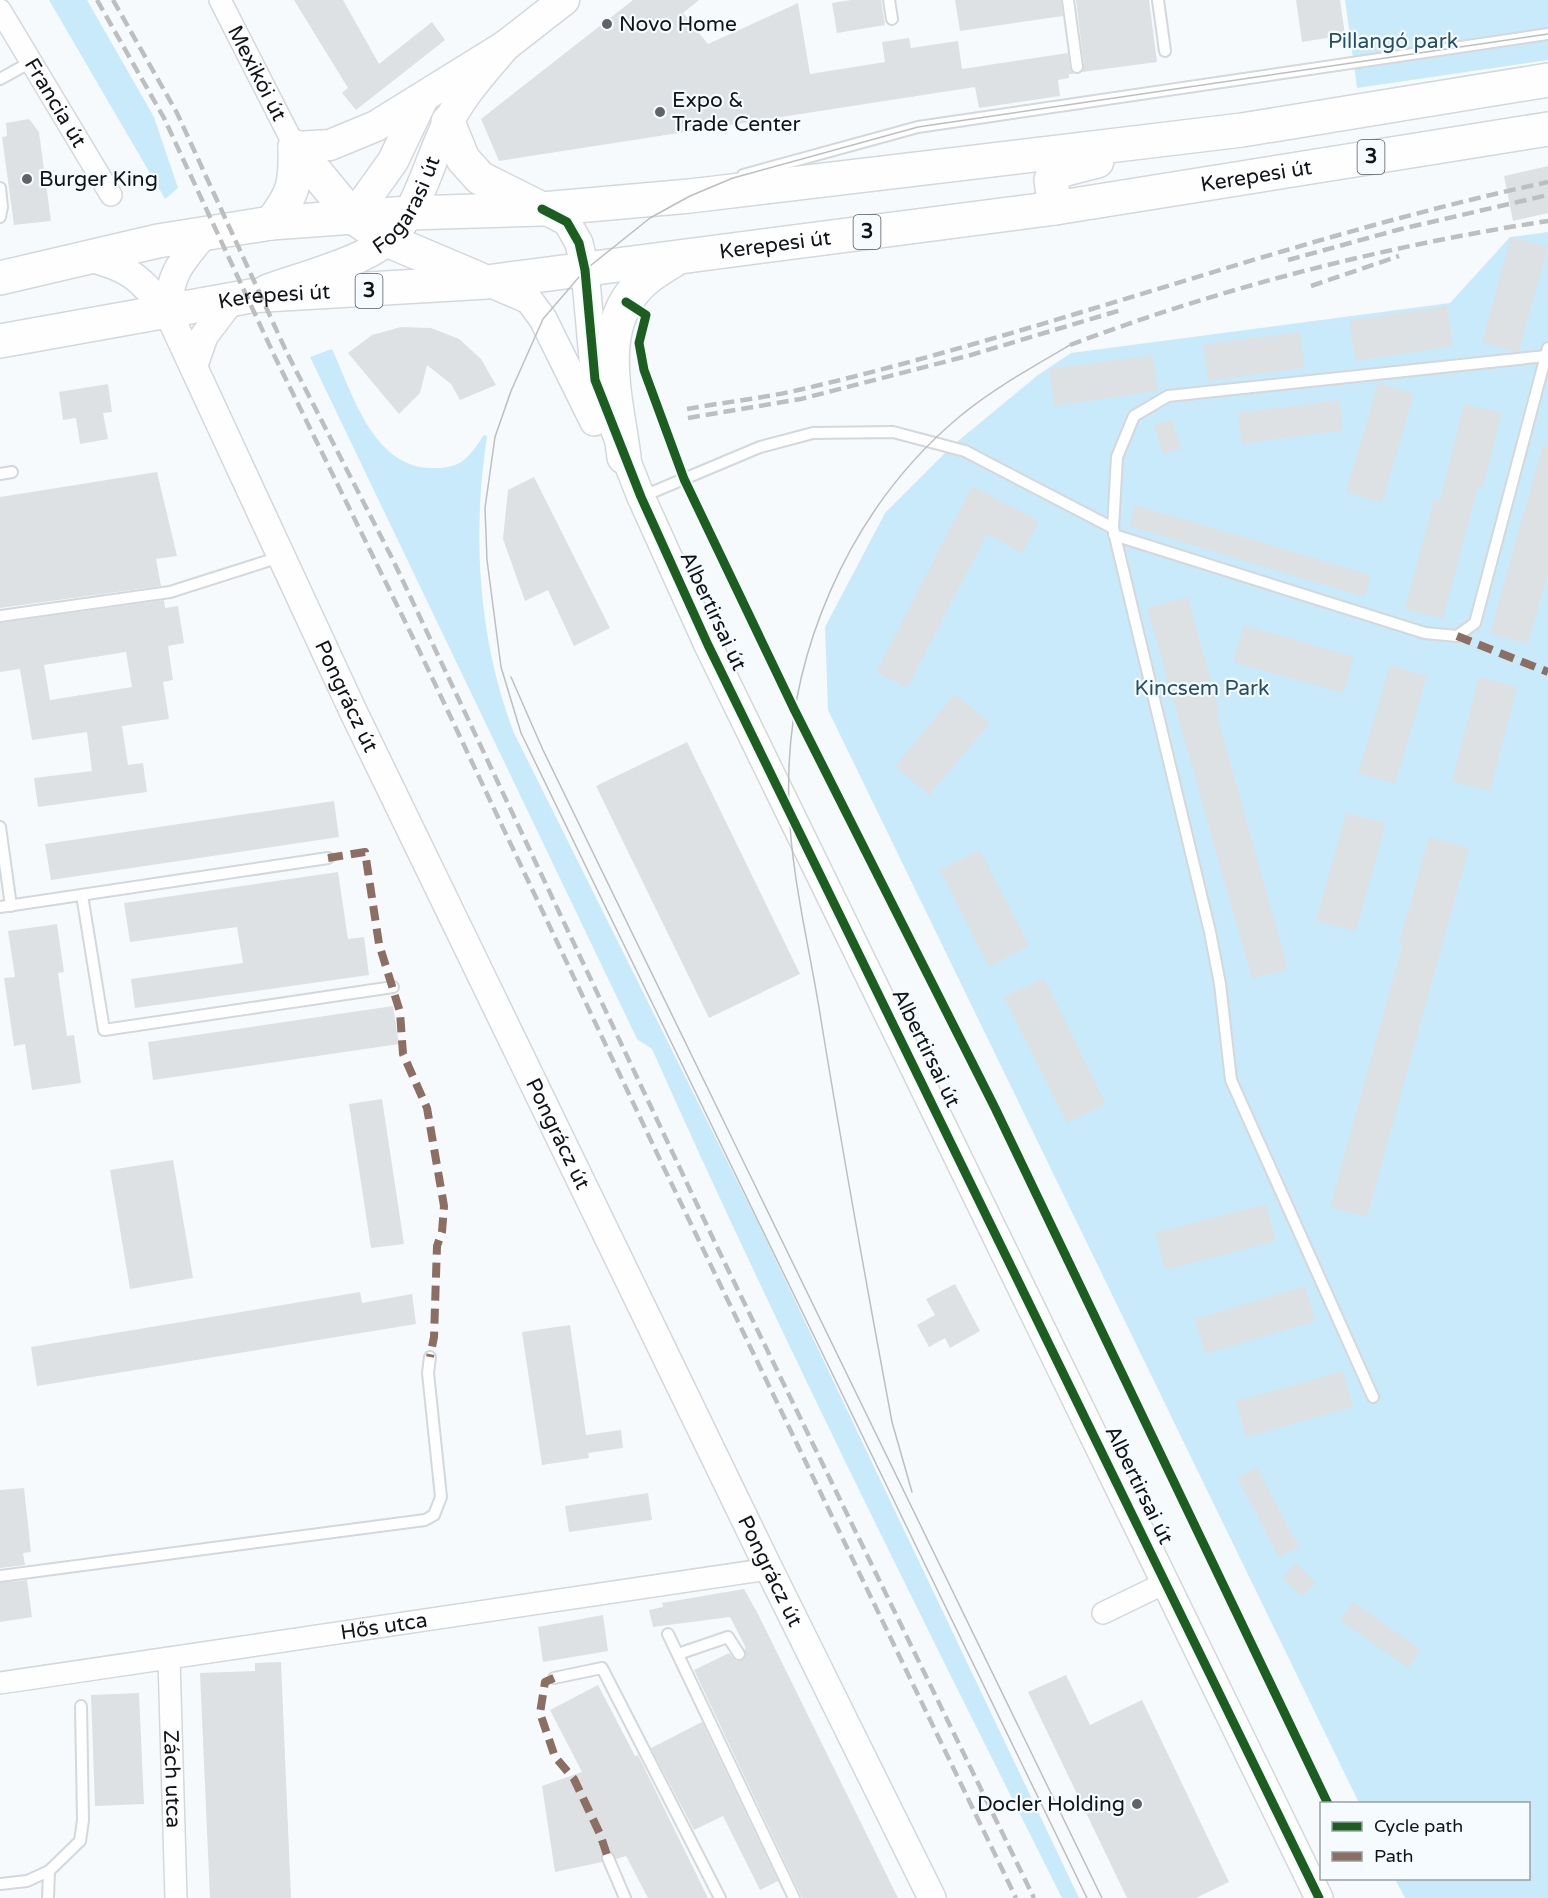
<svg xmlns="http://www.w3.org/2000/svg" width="1548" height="1898" font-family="'Varela Round',sans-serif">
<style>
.green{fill:#c9eafb}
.building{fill:#dde1e4;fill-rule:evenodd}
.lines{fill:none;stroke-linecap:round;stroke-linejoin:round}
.service-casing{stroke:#d3d8db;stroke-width:14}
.minor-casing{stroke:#d3d8db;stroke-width:24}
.tertiary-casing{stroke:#d3d8db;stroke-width:30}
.secondary-casing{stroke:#d3d8db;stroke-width:33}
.primary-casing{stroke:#d3d8db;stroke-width:36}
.service{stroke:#fefeff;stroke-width:10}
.minor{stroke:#fefeff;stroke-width:21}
.tertiary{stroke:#fefeff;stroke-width:27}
.secondary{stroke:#fefeff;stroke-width:30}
.primary{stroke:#fefeff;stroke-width:33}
.tram{stroke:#bdbebf;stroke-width:1.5}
.rail{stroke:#bdbebf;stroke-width:4.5;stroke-dasharray:12 6;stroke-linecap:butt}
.quiet{stroke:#8d6e63;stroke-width:8;stroke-dasharray:15 8;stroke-linecap:butt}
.cycleway-casing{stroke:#f5fbff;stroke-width:13}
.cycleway{stroke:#1b5e20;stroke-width:9}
.poi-dot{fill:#606468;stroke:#f5fbff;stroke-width:2}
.labels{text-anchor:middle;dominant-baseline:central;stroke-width:4.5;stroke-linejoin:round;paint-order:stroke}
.shield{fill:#f5fbff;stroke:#54595d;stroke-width:1.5}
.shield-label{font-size:20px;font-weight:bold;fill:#0f1417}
.poi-label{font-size:21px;fill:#0f1417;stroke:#f5fbff;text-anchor:start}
.park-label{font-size:21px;fill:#245065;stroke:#f5fbff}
.street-label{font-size:21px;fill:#0f1417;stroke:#f5fbff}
</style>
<rect width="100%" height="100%" fill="#f7fafd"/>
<g class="green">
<path d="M49 0H87L154 117 178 188 165 199Z"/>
<path d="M1345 0H1548V60L1357 88Z"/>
<path d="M1548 232V1898H1405L1395 1879 1528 1878V1804L1359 1803 828 710 825 627 885 513 952 446 1038 375 1071 353 1450 303 1510 237Z"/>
<path d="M332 349C352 392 372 465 429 468 461 469 467 460 484 435L487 436C472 535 478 639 514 733L762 1231 1079 1898H1062C921 1617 780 1336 652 1049L637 1039 310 357Z"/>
</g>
<g class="building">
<path d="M294 0H343L379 64 432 22 445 40 356 110 342 93 348 88Z"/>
<path d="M633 0H699L683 13 708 44 798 3 810 74 885 62 882 42 909 38 911 48 958 41 962 69 1068 53 1070 69 1074 74H1069V78L1058 80 1060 96 979 108 975 87 499 161 481 119Z"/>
<path d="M851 0H881L885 25 837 33 832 3Z"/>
<path d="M955 0H1061L1063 16 960 31Z"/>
<path d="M1076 0H1149L1157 62 1082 72 1084 66Z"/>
<path d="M1296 0H1340L1345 35 1302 42Z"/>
<path d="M29 119 39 132 51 221 14 225 2 137 7 136 6 123Z"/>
<path d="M1548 166V213L1513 221 1504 176Z"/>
<path d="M1511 237 1548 247 1519 351 1515 352 1482 342Z"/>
<path d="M1447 306 1453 346 1356 361 1349 321Z"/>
<path d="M401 327 431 328 459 339 481 359 496 385 460 400 451 384 427 365 420 393 399 414 348 353 372 335Z"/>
<path d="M1300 332 1305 368 1208 381 1203 344Z"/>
<path d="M1153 355 1158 391 1054 406 1049 369Z"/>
<path d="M1378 383 1414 394 1382 503 1346 492Z"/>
<path d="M108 384 112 412 103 413 108 439 80 444 76 418 63 420 59 392Z"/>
<path d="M1339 400 1343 430 1242 444 1238 413Z"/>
<path d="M1464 404 1502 413 1483 487 1478 486 1443 619 1405 609 1434 499 1440 501Z"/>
<path d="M1172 420 1181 449 1163 454 1154 425Z"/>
<path d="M1543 444 1548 445V573L1528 644 1490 633Z"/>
<path d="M157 472 177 556 156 559 161 586 0 608V497Z"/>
<path d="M534 477 610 628 574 646 548 590 525 601 503 539 508 490Z"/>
<path d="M972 486 1039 521 1022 553 987 534 907 688 876 672Z"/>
<path d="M1135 505 1371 575 1365 597 1129 526Z"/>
<path d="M1188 597 1219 711 1216 712 1288 969 1252 979 1147 608Z"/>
<path d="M164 600 165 608 178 606 184 643 168 646 173 680 163 682 169 719 122 726 128 765 143 763 147 792 38 807 34 778 92 771 87 732 32 740 20 669 0 672V623ZM126 652 132 687 50 700 44 665Z"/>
<path d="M1244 625 1354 657 1343 693 1233 662Z"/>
<path d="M1390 665 1427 676 1395 784 1358 773Z"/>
<path d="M1479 677 1517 687 1490 791 1452 781Z"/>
<path d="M955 694 990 723 929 795 895 766Z"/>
<path d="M687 742 800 974 709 1018 596 786Z"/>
<path d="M334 801 339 837 51 880 45 844Z"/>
<path d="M1346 813 1386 823 1356 931 1316 921Z"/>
<path d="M1429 837 1469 848 1367 1217 1330 1207 1403 943 1399 942Z"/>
<path d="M980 850 1029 946 989 967 940 870Z"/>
<path d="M338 872 348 939 364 937 369 975 135 1008 131 979 243 963 237 927 130 942 124 903Z"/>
<path d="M57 924 64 972 58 973 67 1036 74 1035 81 1083 32 1090 25 1044 14 1046 4 978 15 977 8 931Z"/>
<path d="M1044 978 1106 1104 1067 1123 1004 997Z"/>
<path d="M393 1006 399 1044 153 1080 148 1042Z"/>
<path d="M382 1099 404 1244 371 1248 349 1104Z"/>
<path d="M173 1160 193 1278 130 1289 110 1170Z"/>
<path d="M1266 1204 1276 1241 1165 1270 1155 1233Z"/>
<path d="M955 1284 980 1331 950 1348 945 1338 929 1347 917 1325 935 1315 926 1299Z"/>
<path d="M1305 1286 1315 1321 1205 1354 1195 1319Z"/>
<path d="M360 1292 362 1303 412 1294 416 1324 37 1386 31 1347Z"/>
<path d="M570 1325 586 1435 621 1430 623 1448 588 1453 589 1458 542 1465 522 1332Z"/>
<path d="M1343 1371 1353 1407 1246 1437 1236 1401Z"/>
<path d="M1257 1468 1299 1547 1279 1557 1237 1478Z"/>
<path d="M24 1488 31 1552 23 1553 25 1565 0 1568V1490Z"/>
<path d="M648 1493 652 1520 569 1532 565 1506Z"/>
<path d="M1296 1563 1316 1583 1302 1597 1282 1578Z"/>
<path d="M27 1580 32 1617 0 1622V1583Z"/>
<path d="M744 1589 758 1614 898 1898H802L694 1670 729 1653 736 1661 745 1658V1646L730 1617 653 1627 649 1610 663 1607 662 1603Z"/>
<path d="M1353 1602 1421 1650 1408 1668 1340 1620Z"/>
<path d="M603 1615 608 1651 543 1662 538 1627Z"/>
<path d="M281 1662 291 1898H210L200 1673 255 1671V1663Z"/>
<path d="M1066 1675 1090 1725 1142 1700 1229 1882 1196 1898H1127L1028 1692Z"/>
<path d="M598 1685 635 1756 638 1755 708 1898H648L626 1856 616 1859 609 1851 602 1854V1862L555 1872 542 1786 582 1772 550 1710Z"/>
<path d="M139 1693 144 1804 95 1806 91 1695Z"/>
<path d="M702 1722 778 1881 760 1890 723 1816 694 1830 651 1748Z"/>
</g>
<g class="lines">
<g class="service-casing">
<g id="service">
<path d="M889 0 892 19"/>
<path d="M1068 0 1077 67"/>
<path d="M1158 0 1165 51"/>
<path d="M0 79 29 63"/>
<path d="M743 175 918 127 1548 34"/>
<path d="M0 188 2 207 0 217"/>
<path d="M0 474 12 472"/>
<path d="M641 497 760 447 813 433 893 432 965 451 1113 528"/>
<path d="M1114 535 1425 633 1457 636 1475 623 1548 348"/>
<path d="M0 616 170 592 280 557"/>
<path d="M0 827 11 906"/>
<path d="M82 895 104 1030 393 987"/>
<path d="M0 907 328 858"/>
<path d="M1373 1397 1231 1080 1220 984 1210 932 1113 528 1117 457 1134 416 1168 396 1546 356"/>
<path d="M0 1576 425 1520 434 1515 441 1497 428 1373 430 1357"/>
<path d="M668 1634 794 1898"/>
<path d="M678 1654 728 1637 739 1654"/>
<path d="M554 1678 602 1668 720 1898"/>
<path d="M608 1858 625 1898"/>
<path d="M0 1884 27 1881 49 1871 80 1841 83 1820 81 1706"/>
<path d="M48 1898 49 1871"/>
</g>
</g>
<g class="minor-casing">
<g id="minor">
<path id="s1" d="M220 0 295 147"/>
<path id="s2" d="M0 10 111 195"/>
<path d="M1103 1613 1167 1582"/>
<path id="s3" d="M169 1659 176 1898"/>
<path id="s4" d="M0 1683 769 1569"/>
</g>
</g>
<g class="tertiary-casing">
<g id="tertiary">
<path d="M542 209 567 222 579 243 585 270 595 380 641 497 708 645 1319 1898"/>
<path id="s5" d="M86 257C130 268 139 277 168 312L353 711 769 1569 932 1898"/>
<path d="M487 282 529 300 543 319 594 422"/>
<path d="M168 312C170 270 182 262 207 231"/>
<path d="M194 365 204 336 232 299"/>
</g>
</g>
<g class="secondary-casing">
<g id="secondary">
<path d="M295 147 330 145 376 126 505 46 564 0"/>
<path d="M353 217 393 161 423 98"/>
<path id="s6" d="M267 290C299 278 364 262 388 239 421 208 428 162 448 123 462 94 485 70 505 46"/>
</g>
</g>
<g class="primary-casing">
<g id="primary">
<path d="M448 122 463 159 480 178 538 207"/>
<path d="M295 147 353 217 387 240 479 279"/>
<path d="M1055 208 1051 180 1058 171 1097 161"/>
<path d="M271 223C294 194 296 183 295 147"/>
<path d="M0 278 158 241 271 223 409 213 542 209 690 196 1242 130 1548 80"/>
<path id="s7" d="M0 341 251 296 487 282 1055 208 1548 129"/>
<path d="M624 457C617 399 592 322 647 278 655 271 665 266 674 260"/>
</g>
</g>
<use href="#service" class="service"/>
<use href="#minor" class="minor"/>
<use href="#tertiary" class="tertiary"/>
<use href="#secondary" class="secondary"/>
<use href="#primary" class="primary"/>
<g class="tram">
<path d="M511 677 543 750 1102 1898"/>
<path d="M912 1492 892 1422C867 1288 843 1154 821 1020 810 949 791 877 789 806 783 661 847 511 959 417 993 389 1032 367 1070 345"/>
<path d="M1087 1898 521 733 501 667 487 560 485 508 495 437 511 391 543 319 585 270 650 218 690 196 733 178 918 127 1548 34"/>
</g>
<g class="rail">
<path d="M97 0 164 118 274 355 418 648 663 1166 1016 1898"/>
<path d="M113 0 177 113 287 353 393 560 718 1249 1034 1898"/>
<path d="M1288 260 1401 229 1548 195"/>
<path d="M1311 286 1399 256"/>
<path d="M1070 345C1220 288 1389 245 1548 221"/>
<path d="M687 409C725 402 765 398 803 389 1054 330 1296 236 1548 182"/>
<path d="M688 418 801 399 971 355 1121 310"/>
</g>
<g class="quiet">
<path d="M1457 636 1548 672"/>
<path d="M328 858 365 852 379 944 400 1012 403 1054 427 1108 444 1206 442 1232 437 1246 434 1337 430 1357"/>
<path d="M554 1678 545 1682 540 1713 555 1757 574 1779 600 1834 608 1858"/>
</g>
<g class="cycleway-casing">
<g id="cycleway">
<path d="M542 209 567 222 579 243 585 270 595 380 641 497 708 645 1319 1898"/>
<path d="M626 302 646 315 639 343 644 370 684 479 794 709 995 1108 1328 1804"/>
</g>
</g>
<use href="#cycleway" class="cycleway"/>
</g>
<g class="poi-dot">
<circle cx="607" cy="24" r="6"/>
<circle cx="660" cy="112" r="6"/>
<circle cx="27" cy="179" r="6"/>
<circle cx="1137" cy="1804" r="6"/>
</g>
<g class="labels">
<g class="shield">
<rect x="1357.5" y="140" width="27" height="34" rx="4.5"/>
<rect x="853.5" y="215" width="27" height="34" rx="4.5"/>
<rect x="355.5" y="274" width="27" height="34" rx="4.5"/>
</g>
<g class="shield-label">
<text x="1371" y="157">3</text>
<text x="867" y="232">3</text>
<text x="369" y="291">3</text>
</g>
<g class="poi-label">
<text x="619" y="24">Novo Home</text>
<text x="672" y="100">Expo &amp;<tspan x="672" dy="24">Trade Center</tspan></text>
<text x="39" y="179">Burger King</text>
<text x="1125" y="1804" text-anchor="end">Docler Holding</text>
</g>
<g class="park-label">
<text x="1393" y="41">Pillangó park</text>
<text x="1202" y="688">Kincsem Park</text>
</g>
<g class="street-label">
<text stroke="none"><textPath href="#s1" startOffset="82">Mexikói út</textPath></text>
<text stroke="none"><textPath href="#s2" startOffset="108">Francia út</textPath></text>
<text stroke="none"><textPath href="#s7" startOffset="1268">Kerepesi út</textPath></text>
<text stroke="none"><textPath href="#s6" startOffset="171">Fogarasi út</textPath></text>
<text stroke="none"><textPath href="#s7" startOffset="782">Kerepesi út</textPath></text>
<text stroke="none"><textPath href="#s7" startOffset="278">Kerepesi út</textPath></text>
<text transform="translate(713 611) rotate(65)">Albertirsai út</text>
<text stroke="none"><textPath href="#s5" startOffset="525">Pongrácz út</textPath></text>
<text transform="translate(926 1048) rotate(64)">Albertirsai út</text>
<text stroke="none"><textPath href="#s5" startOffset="1011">Pongrácz út</textPath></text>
<text transform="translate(1139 1485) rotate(64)">Albertirsai út</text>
<text stroke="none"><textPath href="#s5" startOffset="1497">Pongrácz út</textPath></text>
<text stroke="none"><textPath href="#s4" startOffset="388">Hős utca</textPath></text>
<text stroke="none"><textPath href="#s3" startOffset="120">Zách utca</textPath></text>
</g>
</g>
<rect x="1320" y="1802" width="210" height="78" fill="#f5fbff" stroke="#999fa2" stroke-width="1.5"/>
<rect x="1332" y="1822" width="30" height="9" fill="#1b5e20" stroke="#999fa2" stroke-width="1.5"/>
<text x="1374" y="1832" font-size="18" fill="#0f1417">Cycle path</text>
<rect x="1332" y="1852" width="30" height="9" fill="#8d6e63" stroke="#999fa2" stroke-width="1.5"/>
<text x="1374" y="1862" font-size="18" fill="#0f1417">Path</text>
</svg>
